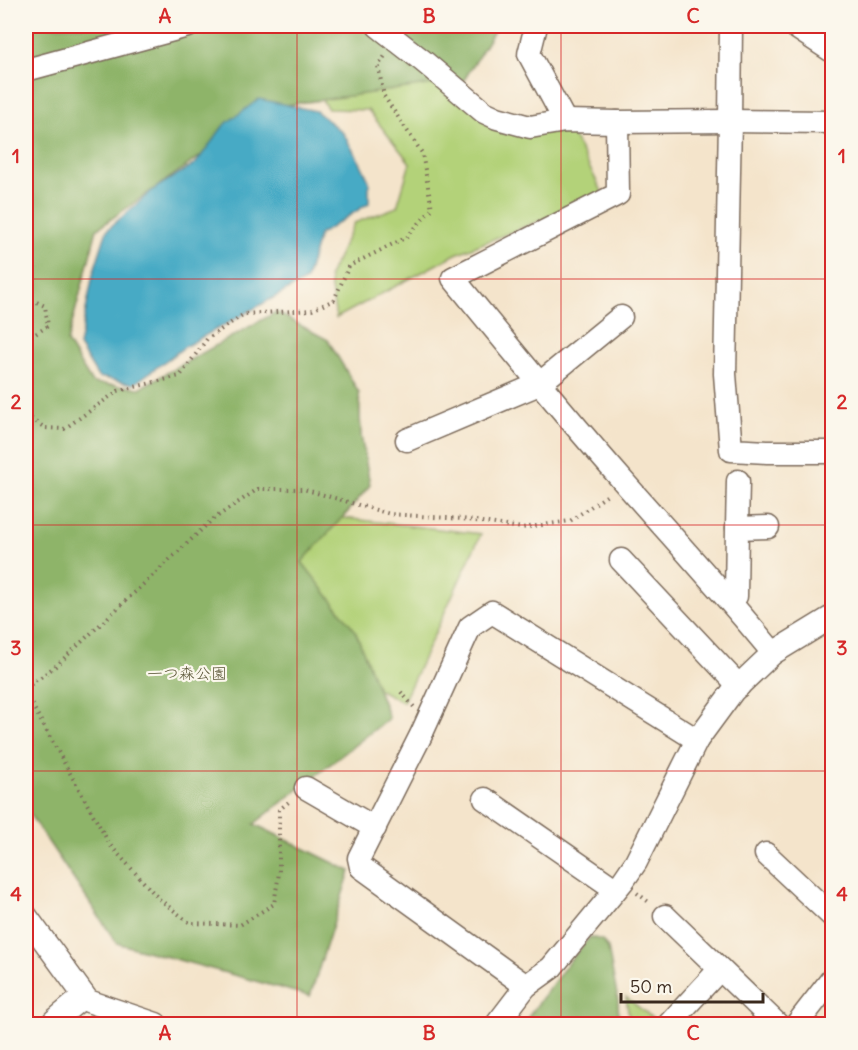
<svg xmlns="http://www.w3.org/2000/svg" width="858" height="1050" font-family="Delius,'Klee One',sans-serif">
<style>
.green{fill:#b3d279;stroke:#777e4c;stroke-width:1.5}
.forest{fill:#8eb469;stroke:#646f44;stroke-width:1.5}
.water{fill:#46aac5;stroke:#406a72;stroke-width:1.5}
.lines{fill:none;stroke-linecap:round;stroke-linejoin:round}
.minor-casing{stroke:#7c6b5b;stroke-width:25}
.path{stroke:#7c6b5b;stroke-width:4;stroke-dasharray:1.5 4.5;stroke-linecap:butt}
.minor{stroke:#fff;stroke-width:22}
.grid{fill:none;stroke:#d62828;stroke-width:1.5;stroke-opacity:0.55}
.labels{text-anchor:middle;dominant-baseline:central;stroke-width:4.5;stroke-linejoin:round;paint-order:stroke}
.park-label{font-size:16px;fill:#595435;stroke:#fbf7ec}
.neatline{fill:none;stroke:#d62828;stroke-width:2}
.grid-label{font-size:20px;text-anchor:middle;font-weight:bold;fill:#d62828}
</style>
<rect width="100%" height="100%" fill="#fbf7ec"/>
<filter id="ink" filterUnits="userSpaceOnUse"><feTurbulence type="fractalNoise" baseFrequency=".0167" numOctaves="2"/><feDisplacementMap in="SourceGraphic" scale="12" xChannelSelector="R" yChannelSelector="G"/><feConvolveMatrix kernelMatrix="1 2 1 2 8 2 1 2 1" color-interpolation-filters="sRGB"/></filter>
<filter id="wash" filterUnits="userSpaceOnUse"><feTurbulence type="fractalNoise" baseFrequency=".008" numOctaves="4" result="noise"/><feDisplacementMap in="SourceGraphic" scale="24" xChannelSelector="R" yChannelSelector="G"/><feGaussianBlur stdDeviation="1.35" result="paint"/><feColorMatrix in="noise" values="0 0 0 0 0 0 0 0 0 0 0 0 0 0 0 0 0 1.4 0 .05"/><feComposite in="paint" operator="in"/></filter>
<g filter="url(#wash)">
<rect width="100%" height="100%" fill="#f4e4cb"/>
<g class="green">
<path d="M26 26H497L464 80 449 82 484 112 565 121 604 195 456 254 336 318 329 276 354 223 397 207 410 163 368 110 328 109 322 100 270 107 97 229 67 342 92 383 140 388 276 312 328 340 359 393 361 436 370 485 343 518 481 534 403 702 378 689 389 718 254 824 350 871 310 996 117 943 26 809Z"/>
<path d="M626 997 656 1021 653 1024H630Z"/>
</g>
<g class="forest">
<path d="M26 26H497L464 80 270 107 97 229 67 342 92 383 140 388 276 312 328 340 359 393 361 436 370 485 349 510 302 562 355 630 389 718 254 824 350 871 310 996 117 943 26 809Z"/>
<path d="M590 937 602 940 608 948 618 1000 619 1024H523L568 963Z"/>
</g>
<path class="water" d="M259 99 316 111 343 133 361 164 369 181V203L319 235 306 280 186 346 134 384 98 377 79 346 93 274 107 230 154 189 196 163 224 125Z"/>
</g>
<g filter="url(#ink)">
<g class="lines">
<g class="minor-casing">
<g id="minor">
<path d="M378 26 423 61 484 112 497 118 530 127 565 121 617 122 730 121 832 122"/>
<path d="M536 26 529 54 565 121"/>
<path d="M731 26 730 121 725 374 731 450 767 452H832"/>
<path d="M794 26 832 51"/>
<path d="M26 70 188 26"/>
<path d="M617 122 618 194 453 278C509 347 565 415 623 481 673 538 725 594 773 653"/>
<path d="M407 440 539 384 621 317"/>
<path d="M737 528 738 481"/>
<path d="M621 560 739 686"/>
<path d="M730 601 736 596 737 528 768 527"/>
<path d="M306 788 375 828"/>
<path d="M485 799 615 889"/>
<path d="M766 854 832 916"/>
<path d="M26 916 88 1001 156 1024"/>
<path d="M665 916 777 1024"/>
<path d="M526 986 361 867 359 858 421 735 470 627 492 612 697 740"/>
<path d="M54 1021 84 996"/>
<path d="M497 1024 526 986 551 968 623 881 636 862 697 740 733 691 773 653 832 617"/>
<path d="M669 1024 720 969"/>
<path d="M797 1024 832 979"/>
</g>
</g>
<g class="path">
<path d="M26 297 45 306 48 326 29 338H26"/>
<path d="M26 415 45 428 64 429 118 391 180 376 207 339 244 314 312 310 334 300 349 266 407 237 432 209 422 153 384 96 378 66 385 56"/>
<path d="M26 688 57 665 212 520 258 489H303L390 514 462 519 522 528 570 521 609 494"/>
<path d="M401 692 414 707"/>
<path d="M26 694 110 845 159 899 190 923 240 925 274 904 279 873V810L291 800"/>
<path d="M637 893 650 903"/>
</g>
<use href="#minor" class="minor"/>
</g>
</g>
<path class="grid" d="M297 26V1024M561 26V1024M26 279H832M26 525H832M26 771H832"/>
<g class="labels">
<g class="park-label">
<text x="187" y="673">一つ森公園</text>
</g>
</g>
<rect width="858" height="1050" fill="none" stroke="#fbf7ec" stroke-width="66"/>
<path d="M621 993v9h142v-9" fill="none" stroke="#3b2a1e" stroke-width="3"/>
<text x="630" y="993" font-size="18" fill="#3b2a1e" stroke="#fbf7ec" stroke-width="4.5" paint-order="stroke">50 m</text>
<rect x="33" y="33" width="792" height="984" class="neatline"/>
<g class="grid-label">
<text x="165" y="23">A</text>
<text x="429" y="23">B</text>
<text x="693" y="23">C</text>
<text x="16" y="163">1</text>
<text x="842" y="163">1</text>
<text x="16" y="409">2</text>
<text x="842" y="409">2</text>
<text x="16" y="655">3</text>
<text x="842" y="655">3</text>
<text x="16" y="901">4</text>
<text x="842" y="901">4</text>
<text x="165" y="1040">A</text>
<text x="429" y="1040">B</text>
<text x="693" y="1040">C</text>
</g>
</svg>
